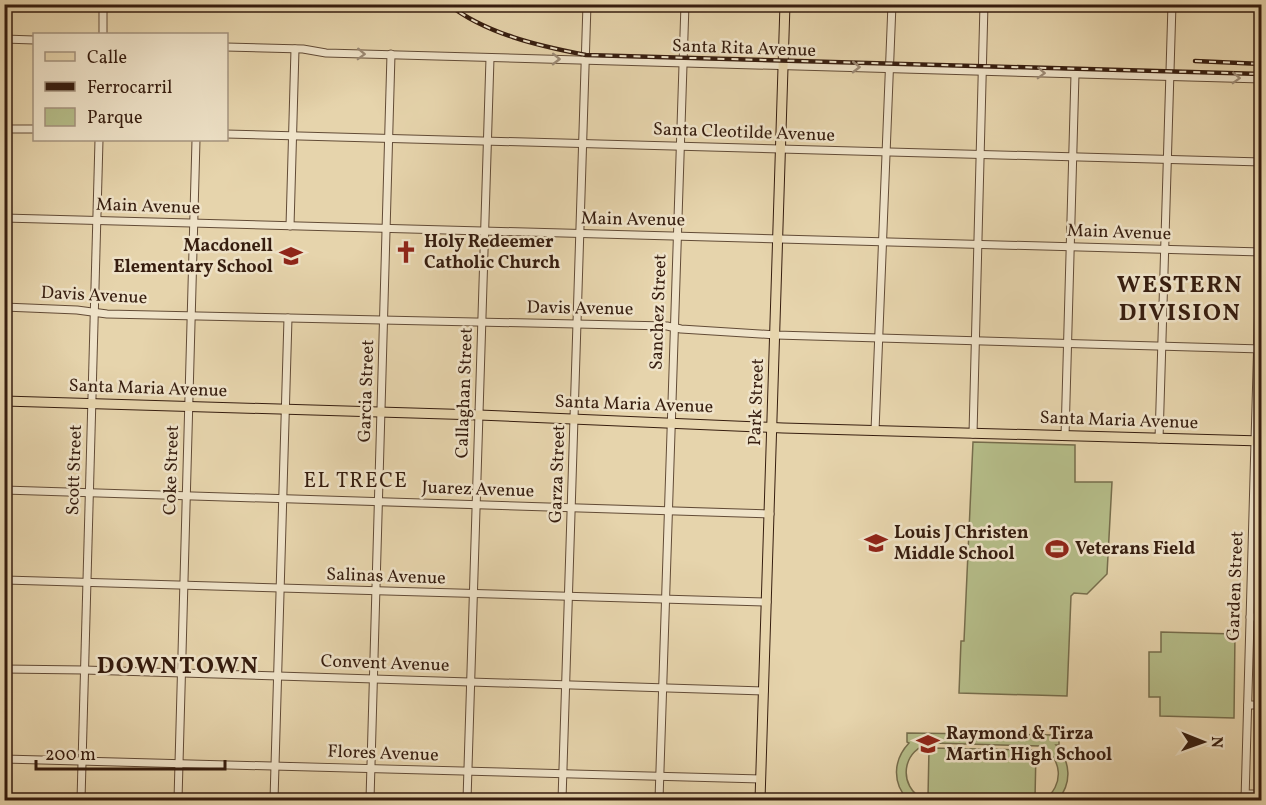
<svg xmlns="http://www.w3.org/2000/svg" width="1266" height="805" font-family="Vollkorn,serif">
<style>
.green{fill:#b5bd89;stroke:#766d4c;stroke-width:1.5}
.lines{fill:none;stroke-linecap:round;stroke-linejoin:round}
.minor-casing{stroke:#624b36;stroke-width:9}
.major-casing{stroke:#361d0f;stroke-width:11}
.minor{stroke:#efe3c9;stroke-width:7}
.major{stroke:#e6d4ac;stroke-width:9}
.rail-casing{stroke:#361d0f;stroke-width:4.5}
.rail{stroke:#efe3c9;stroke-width:2;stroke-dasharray:7;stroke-linecap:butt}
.oneway{stroke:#9c8a75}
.labels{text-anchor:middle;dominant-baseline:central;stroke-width:5;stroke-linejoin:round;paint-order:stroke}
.street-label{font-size:18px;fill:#361d0f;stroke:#efe3c9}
.poi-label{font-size:18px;font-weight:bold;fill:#361d0f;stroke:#efe3c9;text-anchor:start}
.quarter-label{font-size:21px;letter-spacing:1.5px;fill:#361d0f;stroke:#efe3c9}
.district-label{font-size:24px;font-weight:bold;letter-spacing:1.5px;fill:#361d0f;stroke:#efe3c9}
</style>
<rect width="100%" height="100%" fill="#e6d4ac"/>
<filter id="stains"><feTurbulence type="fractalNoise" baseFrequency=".00333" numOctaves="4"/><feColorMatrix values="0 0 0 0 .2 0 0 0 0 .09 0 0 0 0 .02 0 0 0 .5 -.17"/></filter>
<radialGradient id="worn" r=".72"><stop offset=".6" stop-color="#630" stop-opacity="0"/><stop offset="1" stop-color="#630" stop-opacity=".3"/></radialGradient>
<g class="green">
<path d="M973 442 1075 445V482H1112L1107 574 1087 594 1074 593 1071 596 1067 696 959 693 961 641H964Z"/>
<path d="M1161 632 1235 634 1234 718 1160 716V697H1149V652H1161Z"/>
<path d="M907 733 1059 735V745H1056C1071 762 1072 783 1058 800H1043C1065 787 1063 756 1039 746L933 743C902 747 896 787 925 800H908C892 783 893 760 909 743L907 742Z"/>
<path d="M929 748 1036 750 1035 799 928 797Z"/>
</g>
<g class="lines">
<g class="minor-casing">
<g id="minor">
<path d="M103 34V4"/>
<path d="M4 39 34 40"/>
<path d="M226 47 303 49 326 53 1262 79"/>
<path d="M4 129H34"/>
<path d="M226 134 1262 162"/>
<path d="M4 218 1262 252"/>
<path d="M290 226 295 49"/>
<path d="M4 307 77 310 107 314 667 326 681 329 776 335 1262 349"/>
<path d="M875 431 892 4"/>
<path d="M973 434 984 4"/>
<path d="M1065 436 1075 74"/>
<path d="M1159 439 1172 4"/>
<path d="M4 490 770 514"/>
<path d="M5 580 767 602"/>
<path d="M1250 617H1262"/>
<path d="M4 669 84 670 764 691"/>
<path d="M1248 705H1262"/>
<path d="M4 759 761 779"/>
<path d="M1245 794H1262"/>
<path d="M81 800 99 140"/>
<path d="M178 800 196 140"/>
<path d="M274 800 288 318"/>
<path d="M370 800 391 54"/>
<path d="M467 800 490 58"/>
<path d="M562 800 587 4"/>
<path d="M659 800 685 4"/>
<path d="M1245 800 1262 191"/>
</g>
</g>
<g class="major-casing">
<g id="major">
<path d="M4 401 479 415 783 428 1262 441"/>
<path d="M760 800 785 4"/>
</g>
</g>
<use href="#minor" class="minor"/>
<use href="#major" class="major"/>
<g class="rail-casing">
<g id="rail">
<path d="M448 4C486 34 539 46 586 55L1262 74"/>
<path d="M4 40 5 4"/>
<path d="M1195 61 1262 64"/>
</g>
</g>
<use href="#rail" class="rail"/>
</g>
<defs><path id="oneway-chevron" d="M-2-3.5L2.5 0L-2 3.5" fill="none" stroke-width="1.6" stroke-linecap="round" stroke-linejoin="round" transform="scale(1.5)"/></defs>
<g class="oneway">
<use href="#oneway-chevron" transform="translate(361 54) rotate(2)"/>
<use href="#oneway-chevron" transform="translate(556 59) rotate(1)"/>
<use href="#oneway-chevron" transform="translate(856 67) rotate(1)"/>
<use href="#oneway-chevron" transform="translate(1041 73) rotate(2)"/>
<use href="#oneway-chevron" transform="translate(1236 78) rotate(2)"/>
</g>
<defs>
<g id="church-bare" transform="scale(1.8)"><path d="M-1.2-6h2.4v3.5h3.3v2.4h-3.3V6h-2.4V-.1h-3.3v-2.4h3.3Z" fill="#8f2418" stroke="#efe3c9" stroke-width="2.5" paint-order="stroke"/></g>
<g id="school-bare" transform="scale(1.8)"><path d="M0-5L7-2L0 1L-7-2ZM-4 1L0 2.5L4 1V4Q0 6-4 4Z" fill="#8f2418" stroke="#efe3c9" stroke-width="2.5" paint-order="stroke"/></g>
<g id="stadium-bare" transform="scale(1.8)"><path d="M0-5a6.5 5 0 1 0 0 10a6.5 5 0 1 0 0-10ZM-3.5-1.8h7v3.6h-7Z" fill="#8f2418" stroke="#efe3c9" stroke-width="2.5" paint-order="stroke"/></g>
</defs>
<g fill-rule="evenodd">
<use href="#church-bare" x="406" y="252"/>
<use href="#school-bare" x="291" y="256"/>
<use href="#school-bare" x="876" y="543"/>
<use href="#stadium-bare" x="1057" y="549"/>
<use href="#school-bare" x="928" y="744"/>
</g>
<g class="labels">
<g class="street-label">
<text transform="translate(744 49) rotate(2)">Santa Rita Avenue</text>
<text transform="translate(744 133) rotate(2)">Santa Cleotilde Avenue</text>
<text transform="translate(148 207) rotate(2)">Main Avenue</text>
<text transform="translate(633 220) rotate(1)">Main Avenue</text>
<text transform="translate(1119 233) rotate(2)">Main Avenue</text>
<text transform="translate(94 296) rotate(3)">Davis Avenue</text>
<text transform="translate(580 309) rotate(1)">Davis Avenue</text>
<text transform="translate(659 312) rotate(-88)">Sanchez Street</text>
<text transform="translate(148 389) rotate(2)">Santa Maria Avenue</text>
<text transform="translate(367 391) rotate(-88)">Garcia Street</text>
<text transform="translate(465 393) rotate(-88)">Callaghan Street</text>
<text transform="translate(757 402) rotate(-88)">Park Street</text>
<text transform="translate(634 405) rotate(2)">Santa Maria Avenue</text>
<text transform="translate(1119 421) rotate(2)">Santa Maria Avenue</text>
<text transform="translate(75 470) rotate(-88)">Scott Street</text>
<text transform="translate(172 470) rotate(-88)">Coke Street</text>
<text transform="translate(558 474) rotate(-88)">Garza Street</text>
<text transform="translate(478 490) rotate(2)">Juarez Avenue</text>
<text transform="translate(386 577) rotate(2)">Salinas Avenue</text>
<text transform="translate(1236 586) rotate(-88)">Garden Street</text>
<text transform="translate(385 664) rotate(2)">Convent Avenue</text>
<text transform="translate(383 754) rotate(2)">Flores Avenue</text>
</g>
<g class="poi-label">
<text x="424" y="242">Holy Redeemer<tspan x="424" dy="21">Catholic Church</tspan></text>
<text x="273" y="246" text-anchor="end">Macdonell<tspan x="273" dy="21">Elementary School</tspan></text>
<text x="894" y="533">Louis J Christen<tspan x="894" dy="21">Middle School</tspan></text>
<text x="1075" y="549">Veterans Field</text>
<text x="946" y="734">Raymond &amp; Tirza<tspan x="946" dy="21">Martin High School</tspan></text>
</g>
<g class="quarter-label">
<text x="356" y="481">EL TRECE</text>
</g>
<g class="district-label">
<text x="1180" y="286">WESTERN<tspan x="1180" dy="28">DIVISION</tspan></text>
<text x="178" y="667">DOWNTOWN</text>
</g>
</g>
<rect width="1266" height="805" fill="none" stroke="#e6d4ac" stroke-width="24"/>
<rect x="6" y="6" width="1254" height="793" fill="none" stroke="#361d0f" stroke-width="3"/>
<rect x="12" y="12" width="1242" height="781" fill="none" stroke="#361d0f" stroke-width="1.5"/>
<rect x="33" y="33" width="195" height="108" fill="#efe3c9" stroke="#a5947f" stroke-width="1.5"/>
<rect x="45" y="52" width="30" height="9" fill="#e6d4ac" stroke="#a5947f" stroke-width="1.5"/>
<text x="87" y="63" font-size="18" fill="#361d0f">Calle</text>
<rect x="45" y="82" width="30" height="9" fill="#361d0f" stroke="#a5947f" stroke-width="1.5"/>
<text x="87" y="93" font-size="18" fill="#361d0f">Ferrocarril</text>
<rect x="45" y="108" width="30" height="18" fill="#b5bd89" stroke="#a5947f" stroke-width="1.5"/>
<text x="87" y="123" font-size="18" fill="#361d0f">Parque</text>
<g transform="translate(1203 742) rotate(91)" stroke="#efe3c9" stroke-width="4.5" paint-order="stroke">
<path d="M0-4.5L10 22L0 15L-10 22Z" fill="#361d0f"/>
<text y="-9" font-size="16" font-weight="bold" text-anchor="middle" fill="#361d0f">N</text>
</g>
<path d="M36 760v9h189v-9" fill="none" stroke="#361d0f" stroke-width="3"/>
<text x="45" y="760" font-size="18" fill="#361d0f" stroke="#efe3c9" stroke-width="4.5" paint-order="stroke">200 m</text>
<rect width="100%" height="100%" filter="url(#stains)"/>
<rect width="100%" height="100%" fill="url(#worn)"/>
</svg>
